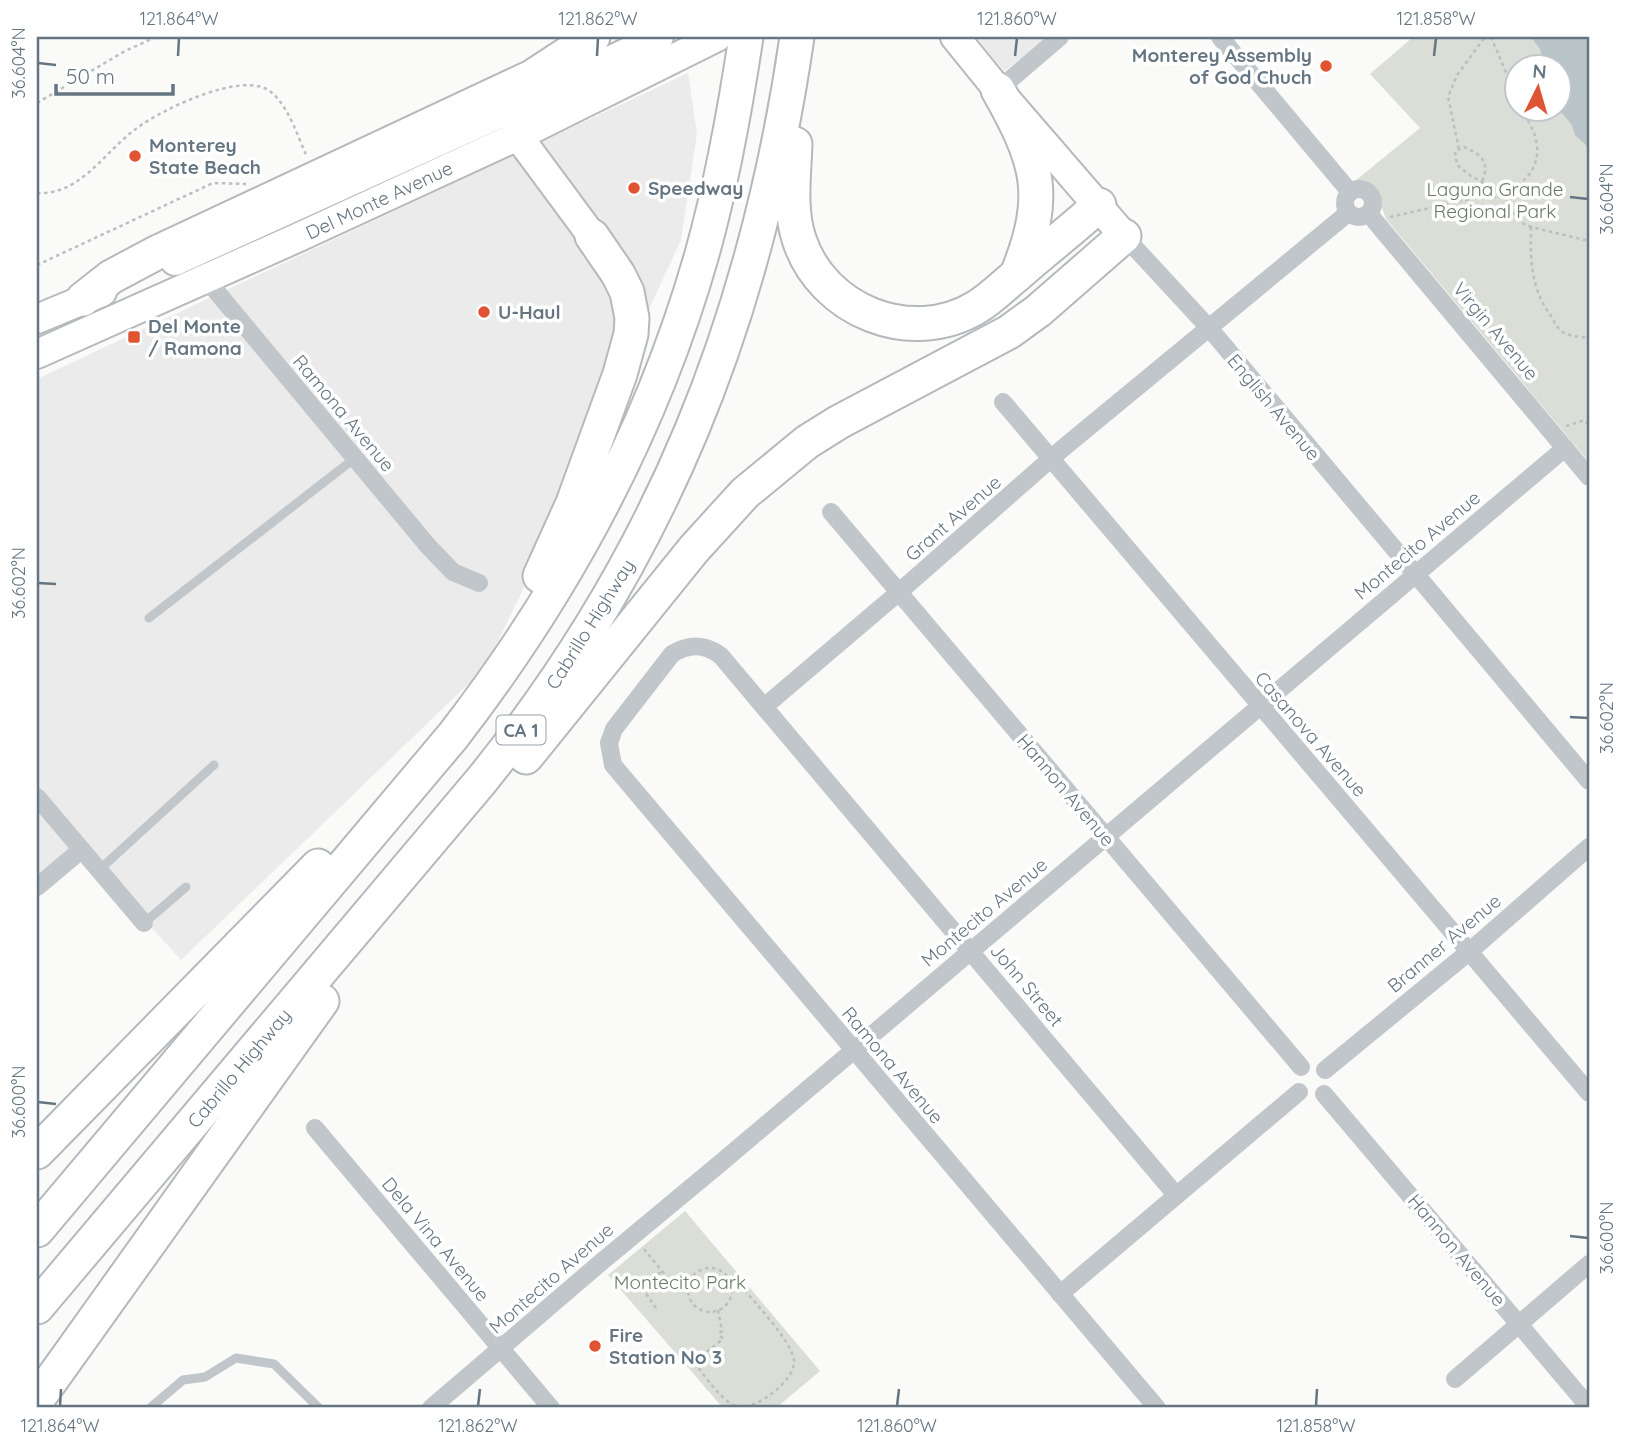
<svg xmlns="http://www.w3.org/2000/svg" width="1626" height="1445" font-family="Quicksand,sans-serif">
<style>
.built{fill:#ebebeb}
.park{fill:#daded7;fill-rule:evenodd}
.water{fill:#b8c4c8}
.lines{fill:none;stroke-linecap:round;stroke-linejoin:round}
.primary-casing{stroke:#b5babe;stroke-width:32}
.motorway-casing{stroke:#b4b9bd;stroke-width:37}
.path{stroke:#bbbfc2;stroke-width:2.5;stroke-dasharray:3.5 3.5;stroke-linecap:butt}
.service{stroke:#c1c6ca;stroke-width:9}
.minor{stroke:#c1c6ca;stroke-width:18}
.primary{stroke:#fff;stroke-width:28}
.motorway{stroke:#fff;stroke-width:33}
.ticks{fill:none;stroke:#657682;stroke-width:2.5}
.poi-dot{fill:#df5432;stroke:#fff;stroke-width:2.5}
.labels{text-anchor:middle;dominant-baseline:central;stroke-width:7;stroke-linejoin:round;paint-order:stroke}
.shield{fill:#fff;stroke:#939fa8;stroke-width:2}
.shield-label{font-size:18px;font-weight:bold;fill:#657682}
.poi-label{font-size:19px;font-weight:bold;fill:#657682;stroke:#fff;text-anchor:start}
.park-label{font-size:19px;fill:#687a64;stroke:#fff}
.street-label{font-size:19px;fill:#657682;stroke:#fff}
.neatline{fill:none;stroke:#657682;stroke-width:2.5}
.ticks-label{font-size:18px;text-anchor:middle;fill:#657682}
</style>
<rect width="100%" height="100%" fill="#fafaf8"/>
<g class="built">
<path d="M976 37H1049L1004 71Z"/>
<path d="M688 73 697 134 681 240 576 467 528 579 485 668 181 960 81 850 37 887V379Z"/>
</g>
<g class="park">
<path d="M1413 37H1589V462L1386 219 1377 194 1355 181 1420 128 1370 74ZM1518 66H1560V108H1518Z"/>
<path d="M685 1211 820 1371 776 1408H723L608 1275Z"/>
</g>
<path class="water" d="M1531 37H1589V148L1575 135 1572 125 1562 113 1544 115 1540 109 1560 108V66H1544L1540 49Z"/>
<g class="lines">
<g class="primary-casing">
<g id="primary">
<path d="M955 37 998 90 1124 236"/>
<path d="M514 118 518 136 592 236"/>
<path d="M175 261 512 108 659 37"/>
<path d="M37 319 102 292"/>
<path d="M37 354 299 237 518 136 717 37"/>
</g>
</g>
<g class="motorway-casing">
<g id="motorway">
<path d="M998 90C1038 161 1049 194 1018 272"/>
<path d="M795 144C794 175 789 209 799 239 822 311 911 347 977 307 992 298 1004 285 1018 274 1045 250 1073 229 1099 205"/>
<path d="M83 299 111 277 156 253 532 77 593 37"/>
<path d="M540 576 573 503 620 374 631 334 632 318 627 292 618 274 592 236"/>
<path d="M526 757 694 549 745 493 807 442 839 422 1009 332 1038 311 1124 236"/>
<path d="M37 1152 318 866"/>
<path d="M37 1230 453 736C565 591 652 430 702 254 722 183 735 110 746 37"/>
<path d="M37 1307 481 781C661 559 756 319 797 37"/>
<path d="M37 1400 322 1001"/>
</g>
</g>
<g class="path">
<path d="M1491 37 1518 101"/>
<path d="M37 103 125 51 156 37"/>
<path d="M1521 108C1526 118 1534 129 1536 140 1542 166 1525 185 1503 193L1515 215 1522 223 1531 227 1589 241"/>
<path d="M1525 116 1541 108"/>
<path d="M1459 149 1448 97 1457 75 1485 37"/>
<path d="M1482 181C1491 163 1481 154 1464 147L1455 151 1457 165 1471 176 1503 193"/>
<path d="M37 193C80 196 105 151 137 128 161 110 244 69 271 92 289 107 297 135 307 157"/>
<path d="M1390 217 1479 197 1493 198 1503 193"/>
<path d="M1531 227C1530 258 1531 288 1549 313 1555 321 1556 330 1567 334 1573 337 1582 337 1589 338"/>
<path d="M37 265 213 183 246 184"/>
<path d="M1566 426 1582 421 1589 424"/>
<path d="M644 1249 679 1292 687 1291"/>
<circle cx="710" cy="1290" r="22"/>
<path d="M656 1308 645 1292 649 1282 662 1271"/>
<path d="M718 1310 722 1331 719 1334 723 1339 694 1362C704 1375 721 1400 735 1406 754 1413 797 1379 794 1360 791 1340 754 1302 740 1285L731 1281"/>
</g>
<g class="service">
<path d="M149 618 355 458"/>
<path d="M98 871 214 765"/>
<path d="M144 923 186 887"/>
<path d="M150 1408 183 1380 205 1377 236 1358 274 1364 319 1408"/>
</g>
<g class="minor">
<path d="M1220 37 1350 192"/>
<path d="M998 90 1060 37"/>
<circle cx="1359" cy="203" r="14"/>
<path d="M1369 214 1589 477"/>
<path d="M1124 236 1210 329 1589 781"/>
<path d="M201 273 428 546 453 572 479 583"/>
<path d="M1003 402 1589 1093"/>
<path d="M831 512 1301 1067"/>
<path d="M764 707 898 593 1062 449 1348 213"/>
<path d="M37 797 144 923"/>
<path d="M37 887 81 850"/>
<path d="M1325 1070 1470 951 1589 847"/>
<path d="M1324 1094 1589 1407"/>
<path d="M315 1128 551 1408"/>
<path d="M1060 1294 1299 1092"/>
<path d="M1455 1379 1589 1264"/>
<path d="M431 1408 599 1264 723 1161 1565 448"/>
<path d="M1157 1408 613 765 609 743 614 729 672 654C689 644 704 643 721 656L1176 1195"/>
</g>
<use href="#primary" class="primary"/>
<use href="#motorway" class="motorway"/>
</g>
<path class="ticks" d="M178 56 179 38M597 56 598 38M1015 56 1017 38M1434 56 1436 38M38 63 56 65M1570 197 1588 199M38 583 56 584M1570 717 1588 718M38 1102 56 1104M1570 1236 1588 1238M60 1406 61 1389M478 1406 480 1389M897 1406 899 1389M1316 1406 1317 1389"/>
<g class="poi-dot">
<circle cx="1326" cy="66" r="7"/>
<circle cx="135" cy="156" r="7"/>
<circle cx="634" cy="188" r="7"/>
<circle cx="484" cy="312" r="7"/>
<rect x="127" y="330" width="14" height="14" rx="3.5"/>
<circle cx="595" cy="1346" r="7"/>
</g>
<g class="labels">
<rect class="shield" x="496.5" y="715.5" width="49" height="29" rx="5"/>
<g class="shield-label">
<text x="521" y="730">CA 1</text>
</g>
<g class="poi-label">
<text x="1312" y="55" text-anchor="end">Monterey Assembly<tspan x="1312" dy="22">of God Chuch</tspan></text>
<text x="149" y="145">Monterey<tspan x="149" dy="22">State Beach</tspan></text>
<text x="648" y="188">Speedway</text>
<text x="498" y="312">U-Haul</text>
<text x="148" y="326">Del Monte<tspan x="148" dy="22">/ Ramona</tspan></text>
<text x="609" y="1335">Fire<tspan x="609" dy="22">Station No 3</tspan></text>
</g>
<g class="park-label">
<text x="1495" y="189">Laguna Grande<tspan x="1495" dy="22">Regional Park</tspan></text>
<text x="680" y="1282">Montecito Park</text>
</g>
<g class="street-label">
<text transform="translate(379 200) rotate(-25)">Del Monte Avenue</text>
<text transform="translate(1496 331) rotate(50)">Virgin Avenue</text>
<text transform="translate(1274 407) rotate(50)">English Avenue</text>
<text transform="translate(344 413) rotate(50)">Ramona Avenue</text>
<text transform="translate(953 518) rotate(-41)">Grant Avenue</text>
<text transform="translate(1417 545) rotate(-40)">Montecito Avenue</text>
<text transform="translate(590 624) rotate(-58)">Cabrillo Highway</text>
<text transform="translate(1311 734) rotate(49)">Casanova Avenue</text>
<text transform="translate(1066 790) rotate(50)">Hannon Avenue</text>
<text transform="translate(984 912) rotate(-40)">Montecito Avenue</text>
<text transform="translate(1444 943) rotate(-40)">Branner Avenue</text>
<text transform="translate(1027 985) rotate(50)">John Street</text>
<text transform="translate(893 1065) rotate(50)">Ramona Avenue</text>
<text transform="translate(239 1068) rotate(-50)">Cabrillo Highway</text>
<text transform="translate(436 1239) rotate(50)">Dela Vina Avenue</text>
<text transform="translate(1457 1250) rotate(50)">Hannon Avenue</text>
<text transform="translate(551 1278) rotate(-41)">Montecito Avenue</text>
</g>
</g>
<rect width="1626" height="1445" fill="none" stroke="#ffffff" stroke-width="77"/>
<g transform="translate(1538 88) rotate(5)"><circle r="33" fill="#ffffff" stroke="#c1c8cd" stroke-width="2"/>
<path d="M0-5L12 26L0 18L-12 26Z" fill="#df5432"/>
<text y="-10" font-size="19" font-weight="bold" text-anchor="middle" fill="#657682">N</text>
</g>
<path d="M56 84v10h117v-10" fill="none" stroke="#657682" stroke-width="3.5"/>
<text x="66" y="84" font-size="21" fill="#657682" stroke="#ffffff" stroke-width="5" paint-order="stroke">50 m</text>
<rect x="38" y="38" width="1550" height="1368" class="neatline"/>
<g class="ticks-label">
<text x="179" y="25">121.864°W</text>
<text x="598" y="25">121.862°W</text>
<text x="1017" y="25">121.860°W</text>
<text x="1436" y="25">121.858°W</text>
<text transform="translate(19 63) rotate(-90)" y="6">36.604°N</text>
<text transform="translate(1607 199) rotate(-90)" y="6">36.604°N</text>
<text transform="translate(19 583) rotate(-90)" y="6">36.602°N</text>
<text transform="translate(1607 718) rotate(-90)" y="6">36.602°N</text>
<text transform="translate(19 1102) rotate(-90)" y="6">36.600°N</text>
<text transform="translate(1607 1238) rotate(-90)" y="6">36.600°N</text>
<text x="60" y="1432">121.864°W</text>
<text x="478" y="1432">121.862°W</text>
<text x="897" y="1432">121.860°W</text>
<text x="1316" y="1432">121.858°W</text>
</g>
</svg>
